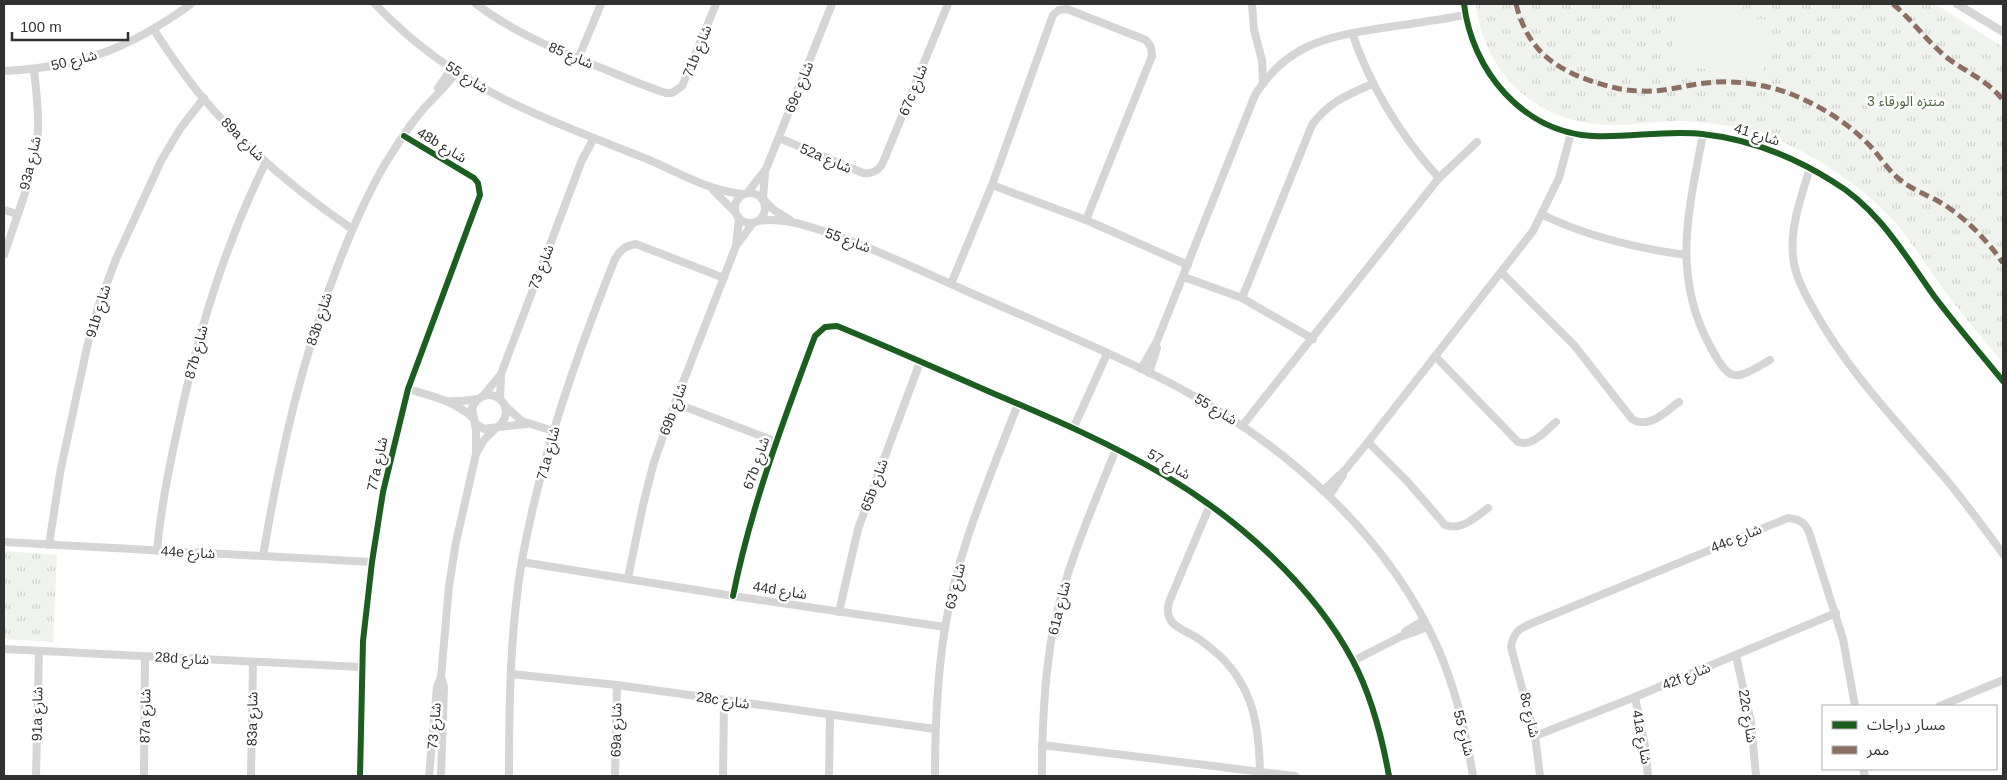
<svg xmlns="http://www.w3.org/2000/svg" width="2007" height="780" font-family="Helvetica,'Noto Sans Arabic',sans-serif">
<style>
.grass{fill:url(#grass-tufts)}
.garden{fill:#f0f3ed}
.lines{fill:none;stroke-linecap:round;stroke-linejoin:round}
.minor{stroke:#d5d5d5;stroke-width:8}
.quiet{stroke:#8d6e63;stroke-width:5;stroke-dasharray:10 5;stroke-linecap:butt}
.cycleway-casing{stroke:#fff;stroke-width:9}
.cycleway{stroke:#1b5e20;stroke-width:6}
.labels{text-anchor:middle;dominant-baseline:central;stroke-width:5;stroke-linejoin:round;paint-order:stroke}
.street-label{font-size:14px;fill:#313131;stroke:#fff}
.park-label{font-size:14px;fill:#506942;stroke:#fff}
</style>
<defs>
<pattern id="grass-tufts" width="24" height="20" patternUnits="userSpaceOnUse" patternTransform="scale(1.25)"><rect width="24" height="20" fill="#f0f3ed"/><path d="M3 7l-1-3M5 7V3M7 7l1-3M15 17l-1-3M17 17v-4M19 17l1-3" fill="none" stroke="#ced1cc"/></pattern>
</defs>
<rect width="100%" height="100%" fill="#fff"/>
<g class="grass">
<path d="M1476 4H1935L2003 47V363C1984 340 1964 317 1946 293 1925 264 1906 231 1879 206 1859 187 1836 171 1812 157 1774 134 1727 123 1683 121 1657 120 1632 126 1607 125 1536 122 1484 74 1476 4Z"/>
<path d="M4 551 57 555 53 642 4 639Z"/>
</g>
<path class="garden" d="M1650 4H1743L1742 17 1770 20 1763 77 1670 64 1678 8Z"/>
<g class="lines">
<g class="minor">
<path d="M375 4C412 43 458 76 506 100 552 123 600 140 647 159 680 173 706 190 743 194"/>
<path d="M476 4C516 34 563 53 609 71 628 79 647 87 666 93H672L682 86 716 4"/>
<path d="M1252 4 1254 30 1262 60 1263 83"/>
<path d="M1464 4C1472 70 1522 132 1593 136 1629 138 1665 130 1702 134 1749 139 1792 156 1832 181 1878 208 1904 254 1934 296 1956 325 1980 353 2003 381"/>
<path d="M1957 4 2003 32"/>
<path d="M154 30C169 53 185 77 203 98 246 149 298 192 352 229"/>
<path d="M1352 33C1371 88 1400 135 1439 178"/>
<path d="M578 59 601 4"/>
<path d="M4 71C81 67 129 49 191 4"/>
<path d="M438 88 452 68"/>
<path d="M1703 134C1689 209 1671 274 1710 346 1731 385 1735 380 1770 360"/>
<path d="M779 138 863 173C874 174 880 170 884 160L948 4"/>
<path d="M1810 168C1801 197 1790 227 1793 257 1795 276 1805 294 1814 310 1849 373 1899 424 1945 478 1965 502 1984 528 2003 554"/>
<path d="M992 185 1086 220 1188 265"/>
<path d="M713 190 735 212"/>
<path d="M748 192 766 169 832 4"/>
<circle cx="750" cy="208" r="15"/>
<path d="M763 198 765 173"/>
<path d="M764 200 774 210 790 220"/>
<path d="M4 210 17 214"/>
<path d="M1543 215C1588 237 1636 248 1686 255"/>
<path d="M758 221C786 217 811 227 838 236 880 251 921 271 962 289 1033 321 1105 349 1174 385 1283 443 1385 531 1437 646 1455 687 1466 732 1473 776"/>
<path d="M739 242 753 223"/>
<path d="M4 255C17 215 35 173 38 131 39 111 36 90 34 69"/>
<path d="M1501 272 1574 345 1632 419C1649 430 1666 411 1679 402"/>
<path d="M1184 277 1242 298 1313 339"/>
<path d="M951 284 992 185 1053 15 1059 10 1067 9 1146 40 1151 47 1152 56 1086 220"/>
<path d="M1242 298 1312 125C1329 102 1347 95 1372 84"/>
<path d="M1435 356 1518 442C1533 447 1545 431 1556 422"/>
<path d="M1141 369 1157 341 1255 95C1287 44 1326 37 1382 28 1410 24 1438 20 1465 15"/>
<path d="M1149 373 1157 348"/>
<path d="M408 389C432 396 455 401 473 418"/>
<path d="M483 396 501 374 582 160 594 138"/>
<path d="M500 399 501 376"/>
<path d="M451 401H462L478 399"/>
<path d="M675 403 777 442"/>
<path d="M505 406 522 421 553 431"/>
<path d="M1242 426 1439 178 1477 142"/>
<path d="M499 427 527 424"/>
<path d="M1073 429 1107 354"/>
<path d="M1368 442 1407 481 1445 525C1462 531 1474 518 1488 508"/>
<path d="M477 452 484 440 495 429"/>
<path d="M1323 491 1346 469 1368 442 1533 231 1559 178 1571 133"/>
<path d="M1329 496 1343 475"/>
<path d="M1210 505 1169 602C1163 626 1182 628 1199 639 1206 644 1213 650 1220 656 1254 689 1259 727 1260 772"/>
<path d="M4 542 372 562"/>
<path d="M49 545 60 473 87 347 98 307 116 259 161 161 180 129 204 98"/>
<path d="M157 551C161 504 171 459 181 413 200 326 226 242 266 162"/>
<path d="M263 556C280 455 302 356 340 260 353 227 367 195 385 164 398 144 412 120 429 103 439 93 448 83 457 72"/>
<path d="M522 562 733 596 945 627"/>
<path d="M628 578 643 505 654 462 675 403 736 246 739 218"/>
<path d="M733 596C751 506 783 422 815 336L825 327 837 326C891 348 944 372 997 395 1054 419 1111 444 1164 475 1237 518 1313 585 1353 661 1372 697 1382 737 1389 776"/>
<path d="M839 612 858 529 920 362"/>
<path d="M1405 632 1424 620"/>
<path d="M4 649 361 667"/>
<path d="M1736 656 1751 722 1756 776"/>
<path d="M1353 661 1400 637 1428 627"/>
<path d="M511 674 617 685 935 729"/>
<path d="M1635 697 1645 746 1648 776"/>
<path d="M1940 706 2003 680"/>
<path d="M1535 736 1635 697 1836 613"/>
<path d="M1042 745 1295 776"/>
<path d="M1863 769 1865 776"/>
<path d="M36 776 39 651"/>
<path d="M144 776 145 657"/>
<path d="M251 776 253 662"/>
<path d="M360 776 363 641 372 562 383 492 408 389 480 195 478 183 474 178 404 136"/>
<path d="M429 776 437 687 441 677"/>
<path d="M441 776 444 687 441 677 449 586 456 542 476 454V430L472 408C485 379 522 405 498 427L484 429 475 423"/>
<path d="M509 776C509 704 510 631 522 560 541 456 576 357 615 259 621 249 625 246 636 244L724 278"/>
<path d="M615 776 617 685"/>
<path d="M723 776 724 700"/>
<path d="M829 776 830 715"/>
<path d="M935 776C935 727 937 677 945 628 957 551 990 477 1018 404"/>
<path d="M1042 776C1042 725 1044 675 1054 625 1067 564 1093 507 1116 449"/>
<path d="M1540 776 1535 736 1511 647C1513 634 1518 629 1530 624L1788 518C1800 519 1806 523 1810 535L1843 639 1855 706"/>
</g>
<g class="quiet">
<path d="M1516 4C1527 48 1552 68 1594 82 1610 87 1625 91 1642 91 1661 92 1679 87 1698 84 1728 79 1762 83 1791 94 1821 106 1850 124 1872 148 1881 158 1888 170 1899 179 1911 189 1925 194 1938 201 1964 216 1986 239 2003 263"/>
<path d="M1893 4C1912 20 1926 40 1945 56 1966 73 1985 78 2003 100"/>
</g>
<g class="cycleway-casing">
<g id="cycleway">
<path d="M1464 4C1472 70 1522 132 1593 136 1629 138 1665 130 1702 134 1749 139 1792 156 1832 181 1878 208 1904 254 1934 296 1956 325 1980 353 2003 381"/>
<path d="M733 596C751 506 783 422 815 336L825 327 837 326C891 348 944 372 997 395 1054 419 1111 444 1164 475 1237 518 1313 585 1353 661 1372 697 1382 737 1389 776"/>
<path d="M360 776 363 641 372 562 383 492 408 389 480 195 478 183 474 178 404 136"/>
</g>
</g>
<use href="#cycleway" class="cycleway"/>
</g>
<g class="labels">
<g class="street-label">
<text transform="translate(697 51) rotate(-68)">71b شارع</text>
<text transform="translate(571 55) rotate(23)">شارع 85</text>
<text transform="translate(74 60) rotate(-14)">شارع 50</text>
<text transform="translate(467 77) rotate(32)">شارع 55</text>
<text transform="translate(799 87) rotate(-68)">69c شارع</text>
<text transform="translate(913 90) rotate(-68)">67c شارع</text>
<text transform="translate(1757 134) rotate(17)">شارع 41</text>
<text transform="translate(243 139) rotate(45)">89a شارع</text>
<text transform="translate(442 145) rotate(31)">48b شارع</text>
<text transform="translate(826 158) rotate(23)">52a شارع</text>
<text transform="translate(30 163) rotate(-77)">93a شارع</text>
<text transform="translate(848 240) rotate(20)">شارع 55</text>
<text transform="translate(541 267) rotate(-69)">شارع 73</text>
<text transform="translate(98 311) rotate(-73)">91b شارع</text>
<text transform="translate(319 319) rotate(-72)">83b شارع</text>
<text transform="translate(196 352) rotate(-75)">87b شارع</text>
<text transform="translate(673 409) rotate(-70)">69b شارع</text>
<text transform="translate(1216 409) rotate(31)">شارع 55</text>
<text transform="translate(548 453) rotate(-75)">71a شارع</text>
<text transform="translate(756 463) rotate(-71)">67b شارع</text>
<text transform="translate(377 464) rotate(-78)">77a شارع</text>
<text transform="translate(1169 464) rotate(30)">شارع 57</text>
<text transform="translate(874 485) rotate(-70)">65b شارع</text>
<text transform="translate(1736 538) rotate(-22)">44c شارع</text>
<text transform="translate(188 552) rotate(3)">44e شارع</text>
<text transform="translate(955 586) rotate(-76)">شارع 63</text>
<text transform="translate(780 590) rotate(9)">44d شارع</text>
<text transform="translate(1059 608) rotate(-76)">61a شارع</text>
<text transform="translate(182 658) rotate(3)">28d شارع</text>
<text transform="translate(1686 676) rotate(-22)">42f شارع</text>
<text transform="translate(723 700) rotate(8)">28c شارع</text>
<text transform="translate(37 714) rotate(-89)">91a شارع</text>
<text transform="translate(1530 715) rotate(77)">8c شارع</text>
<text transform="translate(145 716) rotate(-89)">87a شارع</text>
<text transform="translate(1748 716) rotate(81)">22c شارع</text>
<text transform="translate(252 719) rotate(-89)">83a شارع</text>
<text transform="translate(434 726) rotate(-85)">شارع 73</text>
<text transform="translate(616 730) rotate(-89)">69a شارع</text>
<text transform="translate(1464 733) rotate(76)">شارع 55</text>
<text transform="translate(1642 737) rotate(80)">41a شارع</text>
</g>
<g class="park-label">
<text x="1906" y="101">منتزه الورقاء 3</text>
</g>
</g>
<rect width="2007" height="780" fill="none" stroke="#313131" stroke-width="10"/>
<rect x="1822" y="705" width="175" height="65" fill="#ffffff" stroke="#adadad"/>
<rect x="1832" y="721" width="25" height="8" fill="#1b5e20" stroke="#adadad"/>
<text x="1867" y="730" font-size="15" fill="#313131">مسار دراجات</text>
<rect x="1832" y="746" width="25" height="8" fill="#8d6e63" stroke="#adadad"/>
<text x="1867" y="755" font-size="15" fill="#313131">ممر</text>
<path d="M12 32v8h116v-8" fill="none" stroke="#313131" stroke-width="2.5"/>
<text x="20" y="32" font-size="15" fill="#313131" stroke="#ffffff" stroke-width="4" paint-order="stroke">100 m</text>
</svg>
